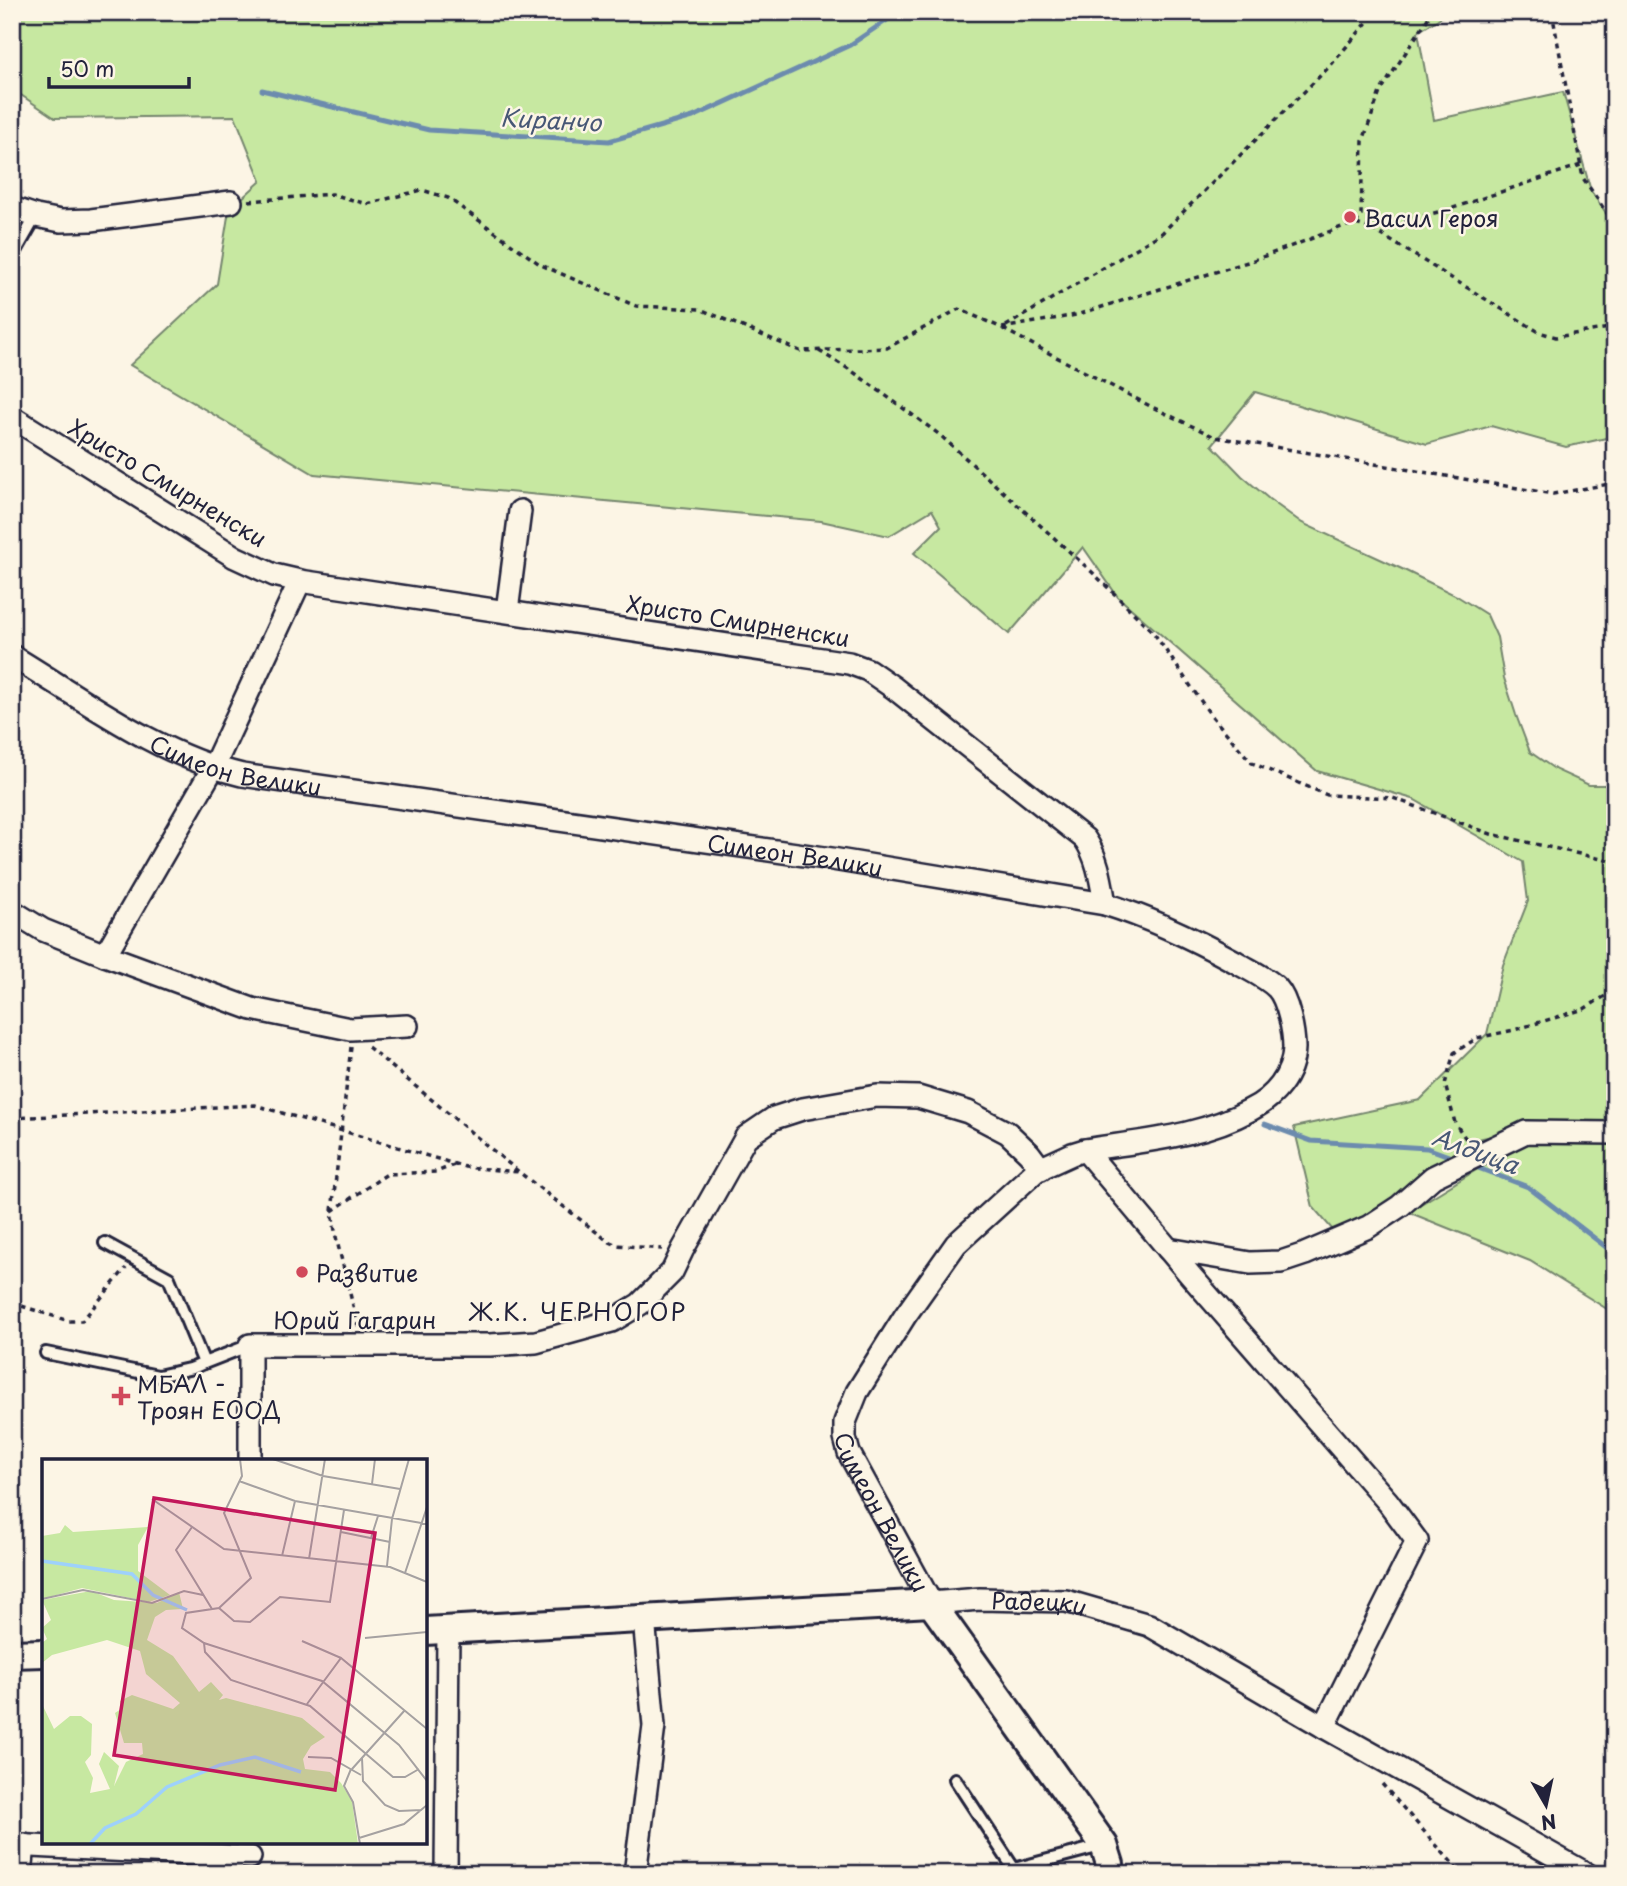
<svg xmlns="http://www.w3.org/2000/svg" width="1627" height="1886" font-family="'Playpen Sans',sans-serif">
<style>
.green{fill:#c7e8a1;stroke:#74856e;stroke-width:2}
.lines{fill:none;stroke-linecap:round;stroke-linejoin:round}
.stream{stroke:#6c8bae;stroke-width:5}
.service-casing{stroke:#22223b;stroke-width:16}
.minor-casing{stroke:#22223b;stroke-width:26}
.tertiary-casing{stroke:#22223b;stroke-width:32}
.path{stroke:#22223b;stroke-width:3.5;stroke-dasharray:5 5;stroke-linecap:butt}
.service{stroke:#fcf5e5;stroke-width:10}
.minor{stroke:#fcf5e5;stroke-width:21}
.tertiary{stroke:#fcf5e5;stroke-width:26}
.poi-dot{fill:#d1495b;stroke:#fcf5e5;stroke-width:2.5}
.labels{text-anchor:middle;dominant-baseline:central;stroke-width:5;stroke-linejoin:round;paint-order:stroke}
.poi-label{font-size:23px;fill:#22223b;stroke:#fcf5e5;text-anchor:start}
.street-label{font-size:23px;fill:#22223b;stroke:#fcf5e5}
.water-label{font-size:24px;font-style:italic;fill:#475775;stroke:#fcf5e5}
.neighbourhood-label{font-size:24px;letter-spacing:2px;fill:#22223b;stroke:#fcf5e5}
.inset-river{fill:none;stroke:#9ed1fb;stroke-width:3.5}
.inset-road{fill:none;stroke:#a5a1a1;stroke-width:2}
.view{fill:#c2185b;fill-opacity:0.15;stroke:#c2185b;stroke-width:3.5}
.inset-edge{fill:none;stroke:#22223b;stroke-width:3.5}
</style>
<rect width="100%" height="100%" fill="#fcf5e5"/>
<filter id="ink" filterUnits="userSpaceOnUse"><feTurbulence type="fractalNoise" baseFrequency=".0143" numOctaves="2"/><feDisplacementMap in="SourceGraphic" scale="14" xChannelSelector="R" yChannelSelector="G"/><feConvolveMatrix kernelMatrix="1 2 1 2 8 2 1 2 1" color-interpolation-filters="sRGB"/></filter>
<g filter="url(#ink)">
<g class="green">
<path d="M12 12H1449L1418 32 1434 120 1563 92 1591 191 1615 226V428L1606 438 1566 447 1491 426 1427 444 1255 392 1212 445 1242 476 1269 499 1302 523 1402 569 1457 596 1487 615 1497 637 1504 678 1516 715 1530 752 1556 770 1589 785H1615V1122L1552 1123 1469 1141 1463 1153 1344 1243 1313 1207 1294 1127 1420 1100 1487 1034 1503 965 1528 901 1523 862 1413 799 1317 771 1118 597 1083 547 1009 634 914 553 941 526 932 510 889 536 821 521 314 474 130 365 217 284 229 210 261 181 235 116 55 118 12 89Z"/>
<path d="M1551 1137 1615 1143V1314L1530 1261 1408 1212 1512 1148Z"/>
</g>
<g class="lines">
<g class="stream">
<path d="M262 90 429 130 609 141 693 117 850 45 899 12"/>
<path d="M1265 1124 1311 1141 1427 1148 1457 1159"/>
<path d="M1473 1166 1528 1187 1615 1254"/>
</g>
<g class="service-casing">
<g id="service">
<path d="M12 258 36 216"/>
<path d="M46 1353 158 1376 193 1368 204 1363 169 1278 105 1243"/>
<path d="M204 1363 250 1345"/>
<path d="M955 1779 1014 1869"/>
<path d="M1013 1874 1014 1869 1101 1846"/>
</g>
</g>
<g class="minor-casing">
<g id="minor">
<path d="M12 208 36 216 61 221 91 220 231 202"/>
<path d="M12 417 235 557 274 575 300 581 849 663 868 670 894 688 1085 839C1098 858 1101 881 1105 904"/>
<path d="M507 611 520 511"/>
<path id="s1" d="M12 656C85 700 157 755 242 775L832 859 1105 904C1150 918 1194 939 1236 962 1249 970 1266 977 1277 988 1288 1000 1294 1032 1294 1048 1293 1076 1274 1098 1250 1110 1201 1137 1140 1141 1085 1150L1072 1154 1037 1170 956 1244 905 1316 857 1392 845 1422V1438L849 1453 931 1603 980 1599 1066 1601 1149 1625 1324 1727 1587 1874"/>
<path d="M12 911 43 930 105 955 213 768 300 581"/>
<path d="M105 955 252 1009 350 1029 407 1026"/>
<path d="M1085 1150 1191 1276 1388 1502 1417 1541 1324 1727"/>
<path d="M1168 1249 1250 1263 1281 1262 1305 1254 1368 1227 1400 1206 1433 1177 1526 1132 1615 1133"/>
<path d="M250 1461V1345H490L536 1342 612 1321 640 1304 672 1272 683 1249 746 1137 774 1118 802 1109 877 1096 918 1097 968 1112 1008 1133 1029 1153 1041 1169"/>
<path d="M12 1845 250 1857"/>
<path d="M21 1874 24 1845"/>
<path d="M446 1874 448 1630"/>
<path d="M635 1874 654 1726 644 1619"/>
</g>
</g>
<g class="tertiary-casing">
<g id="tertiary">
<path d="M425 1631 931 1603 1104 1845 1110 1864V1874"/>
<path d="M12 1654 44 1653"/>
</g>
</g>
<g class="path">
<path d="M1552 12 1583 178 1615 225"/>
<path d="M249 201 332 194 367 204 422 190 448 198 541 265 636 306 700 309 800 351 887 348 959 309 1002 328 1076 315 1254 260 1342 227 1356 224 1361 215 1363 141 1380 92 1432 12"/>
<path d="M1356 224 1372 229 1450 209 1581 165"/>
<path d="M1372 229 1539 332 1556 337 1615 327"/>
<path d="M1006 326 1162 233 1330 66 1376 12"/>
<path d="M1003 329 1150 406 1215 437 1553 494 1615 483"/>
<path d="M819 351 852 371 940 435 1092 572 1153 632 1210 714 1252 763 1327 795 1393 798 1491 834 1615 862"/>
<path d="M351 1047 332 1211 336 1237 358 1326"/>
<path d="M368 1047 519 1172 608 1241 617 1245 662 1249"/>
<path d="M12 1118 255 1105 465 1167 519 1172"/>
<path d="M1466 1139 1455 1123 1445 1084 1454 1053 1477 1038 1514 1030 1584 1009 1615 990"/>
<path d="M332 1211 387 1174 436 1172 454 1165"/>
<path d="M12 1303 69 1321H82L126 1268"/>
<path d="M1382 1784 1462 1874"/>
</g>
<use href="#service" class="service"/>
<use href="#minor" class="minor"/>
<use href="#tertiary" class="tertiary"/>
</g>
</g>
<g class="poi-dot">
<circle cx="1350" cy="217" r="7"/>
<circle cx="302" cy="1272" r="7"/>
<path d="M117.5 1385.5h7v7h7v7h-7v7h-7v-7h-7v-7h7z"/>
</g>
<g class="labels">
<g class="poi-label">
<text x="1364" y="217">Васил Героя</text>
<text x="316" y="1272">Развитие</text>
<text x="137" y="1383">МБАЛ -<tspan x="137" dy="26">Троян ЕООД</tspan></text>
</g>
<g class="street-label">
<text transform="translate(168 482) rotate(31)">Христо Смирненски</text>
<text transform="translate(738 620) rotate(9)">Христо Смирненски</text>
<text stroke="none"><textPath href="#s1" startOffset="252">Симеон Велики</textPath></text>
<text stroke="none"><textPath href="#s1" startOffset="819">Симеон Велики</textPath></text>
<text x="355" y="1319">Юрий Гагарин</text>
<text stroke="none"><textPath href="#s1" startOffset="2110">Симеон Велики</textPath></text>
<text stroke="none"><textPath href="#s1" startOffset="2322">Радецки</textPath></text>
</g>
<g class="water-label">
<text transform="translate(551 119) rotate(3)">Киранчо</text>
<text transform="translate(1476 1150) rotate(20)">Алдица</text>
</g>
<g class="neighbourhood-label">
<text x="578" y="1311">Ж.К. ЧЕРНОГОР</text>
</g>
</g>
<g transform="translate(42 1459)">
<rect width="385" height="385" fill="#fcf5e5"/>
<path d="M23 66 31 73 106 68 96 86V112L128 136 107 143 40 129 0 140V77L18 74ZM49 132 72 141 115 144 137 133 141 150 124 151 113 158 105 181 131 197 157 233 169 223 181 236 177 241 184 239 260 259 283 278 269 287 261 300 263 310 288 313 299 324 310 342 316 385H0V245L12 270 28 257H39L50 265 49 296 43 303 51 319 48 334 68 330 57 305 62 293 77 307 72 327 84 303 101 295 100 284H82L73 254 79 250 78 242 90 236 131 250 138 244 104 215 98 192 65 181 10 196 0 204V184L5 180 0 169 9 161 0 141Z" fill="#c7e8a1"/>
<path class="inset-river" d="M0 102 90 115 111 136 145 151M48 385 63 369 94 355 125 328 178 306 213 298 259 313"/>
<path class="inset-road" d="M198 0 200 17 182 54 209 119 177 149 144 154 140 169 162 184 280 222 357 286 385 322M231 0 281 17 358 30M197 22 253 42 385 65M330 25 333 0M110 40 182 90 348 108 385 123M150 68 134 91 170 150M299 73 348 83M329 79 336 57M240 97 253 42M267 100 283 0M345 107 350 60 367 0M363 114 385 48M0 140 41 131 110 144 142 132 161 136M177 149 192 162 208 163 238 138 288 143 302 51M323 179 385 173M260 182 299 199M162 184 163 193 189 221 268 247 351 318H363L377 310M265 245 299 199 385 270M266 298 289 299 319 316M320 299 321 322 343 346 357 352 380 351M309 310 302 327 311 343 318 385M310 310 363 251M317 379 362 365 385 346"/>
<path class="view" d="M112 39 333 74 293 331 72 296Z"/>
<rect width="385" height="385" class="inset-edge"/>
</g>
<rect width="1627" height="1886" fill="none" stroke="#fcf5e5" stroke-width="42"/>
<rect x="21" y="21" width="1585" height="1844" fill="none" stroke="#22223b" stroke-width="2.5" filter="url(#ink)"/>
<g transform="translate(1546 1805) rotate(171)" stroke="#fcf5e5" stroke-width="5" paint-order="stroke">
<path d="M0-5L12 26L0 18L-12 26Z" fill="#22223b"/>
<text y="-10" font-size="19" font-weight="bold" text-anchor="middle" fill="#22223b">N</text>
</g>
<path d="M49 77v10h140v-10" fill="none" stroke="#22223b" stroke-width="3.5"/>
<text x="60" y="77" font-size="21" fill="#22223b" stroke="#fcf5e5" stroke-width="5" paint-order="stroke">50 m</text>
</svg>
